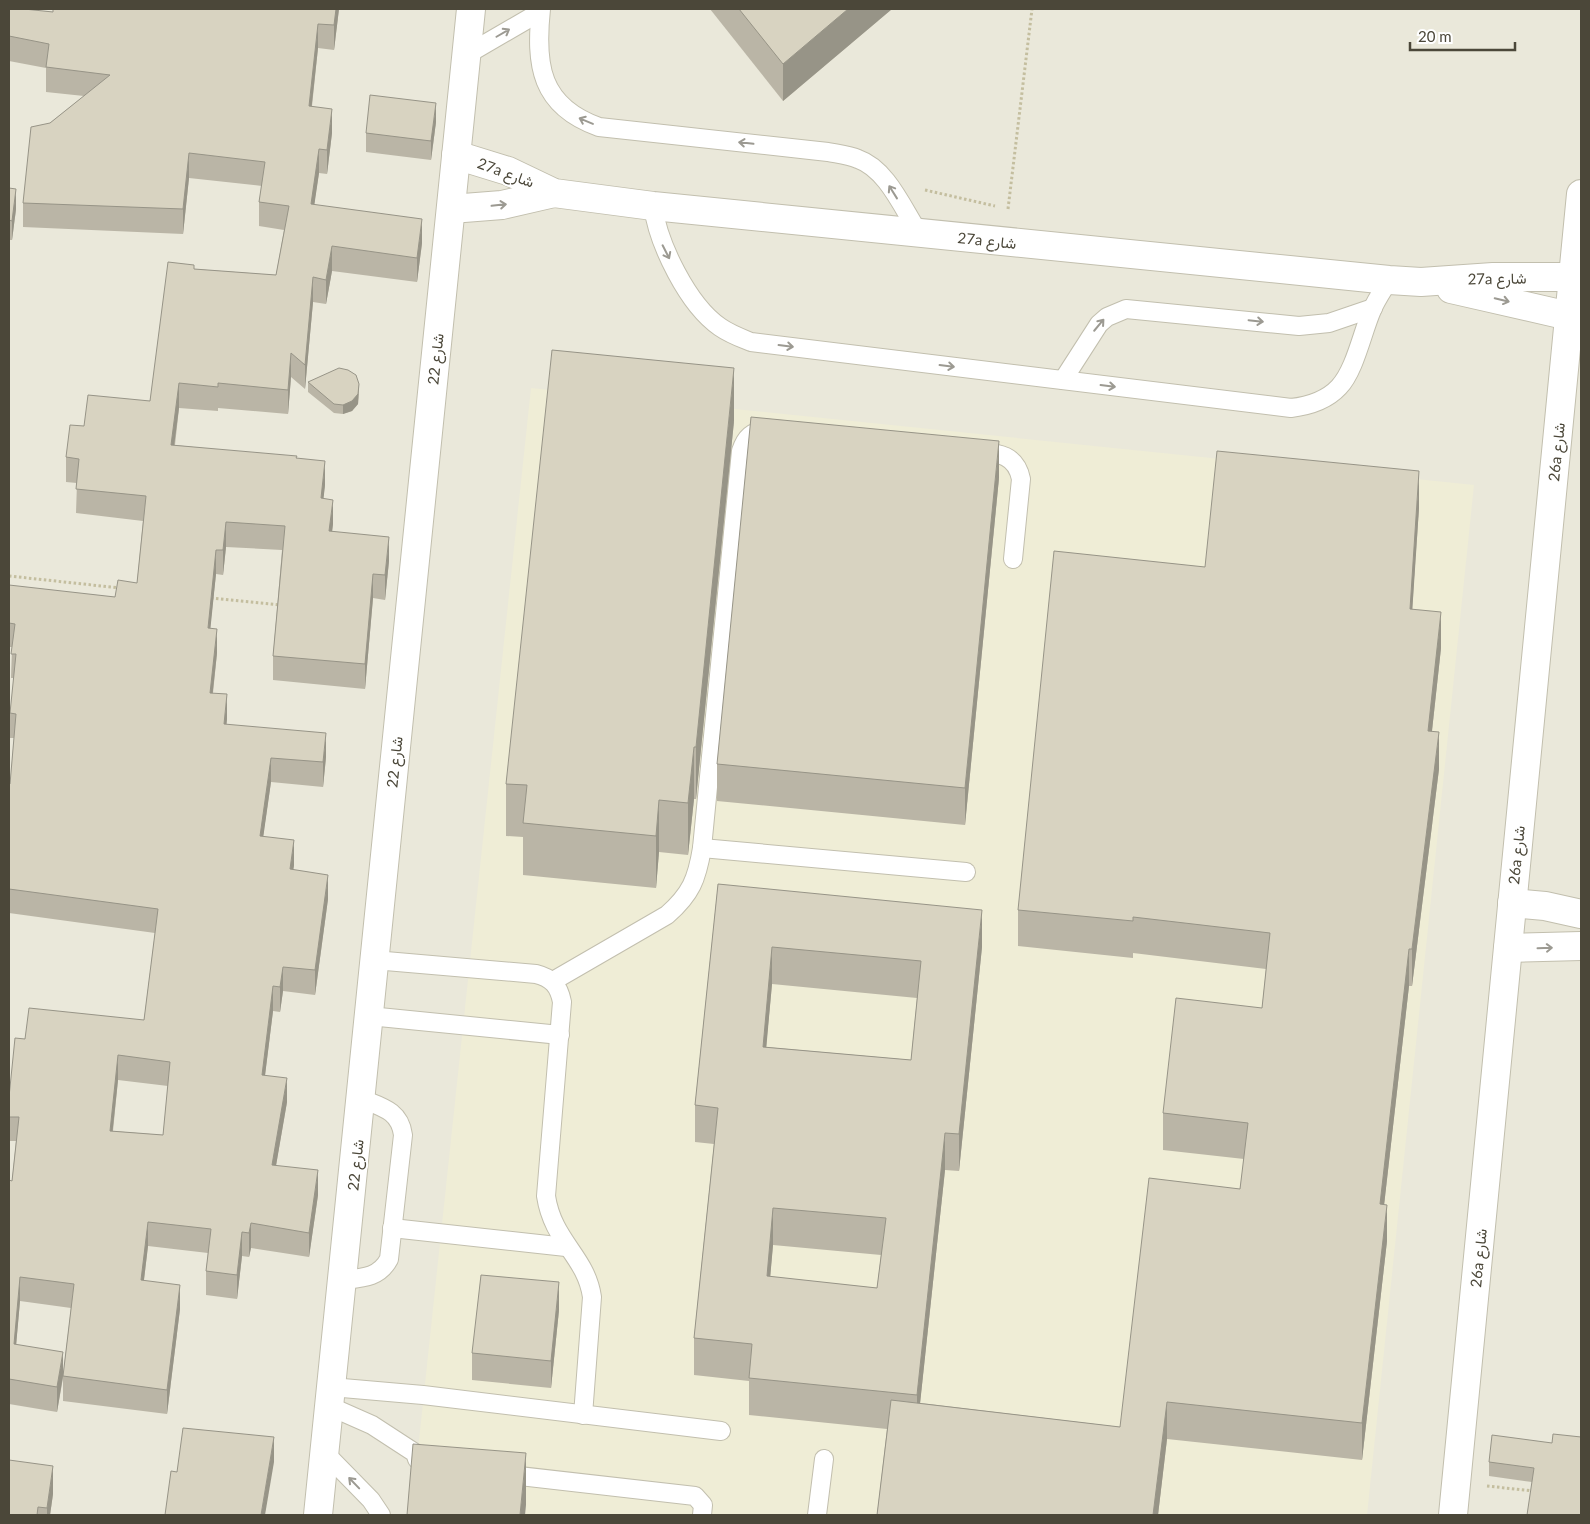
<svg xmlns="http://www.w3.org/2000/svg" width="1590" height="1524" font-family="Lato,Vazirmatn,sans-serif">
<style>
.residential{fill:#eae8da}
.education{fill:#efedd6}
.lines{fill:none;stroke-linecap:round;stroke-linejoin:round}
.service-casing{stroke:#c2bfae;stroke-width:20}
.minor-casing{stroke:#c2bfae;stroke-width:30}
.path{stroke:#c4be9f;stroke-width:3;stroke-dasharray:2.5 2.5;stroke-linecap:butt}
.service{stroke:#fff;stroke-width:18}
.minor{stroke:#fff;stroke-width:28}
.wall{fill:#bab5a6;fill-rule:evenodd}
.shaded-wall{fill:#979487}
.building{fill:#d8d3c1;stroke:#979487;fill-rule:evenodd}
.oneway{stroke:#9c9a92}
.labels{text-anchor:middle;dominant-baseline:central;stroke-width:4;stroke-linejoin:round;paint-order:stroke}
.street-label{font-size:15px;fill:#4b4739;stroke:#fff}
</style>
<rect width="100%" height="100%" fill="#f6f5ec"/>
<rect class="residential" x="9" y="9" width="1572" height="1506"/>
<path class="education" d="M531 388 1474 485 1367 1515H525L526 1505 417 1459Z"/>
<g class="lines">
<g class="service-casing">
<g id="service">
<path d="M541 9C535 65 540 106 599 127L828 152C838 154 849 155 858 159 887 169 903 209 919 233"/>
<path d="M466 55 540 12"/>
<path d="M653 206C658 244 688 305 720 327 730 334 741 338 751 342L1291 408C1308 406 1326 401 1339 387 1355 370 1362 333 1372 310 1376 300 1383 290 1389 280"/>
<path d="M1063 380 1099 324 1107 317 1126 309 1299 326 1329 323 1373 308"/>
<path d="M976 451C998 453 1016 454 1021 479L1013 559"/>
<path d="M702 848 966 872"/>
<path d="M374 960 536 974C552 978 559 986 562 1002L546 1196C553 1242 586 1256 592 1297L583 1415"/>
<path d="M553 981 667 915C691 894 697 879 702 848L741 451C746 435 755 429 771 431"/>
<path d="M369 1016 560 1035"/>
<path d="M392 1228 566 1247"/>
<path d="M343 1280C362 1278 379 1278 389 1259L403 1135C400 1111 382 1107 362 1099"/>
<path d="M331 1387 423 1395 721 1431"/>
<path d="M329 1406 372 1425 415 1453 417 1459 430 1463"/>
<path d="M325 1453 371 1500 381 1515"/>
<path d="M502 1474 695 1496 703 1505 702 1515"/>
<path d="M817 1515 824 1459"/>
</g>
</g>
<g class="minor-casing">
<g id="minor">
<path d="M456 155 508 171 554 193 653 206 1389 280 1421 282 1493 277H1573"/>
<path d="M451 209 502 205 554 193"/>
<path d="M1451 289 1569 316"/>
<path d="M1512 903 1545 906 1581 914"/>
<path d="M1508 948 1581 946"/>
<path d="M318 1515 471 9"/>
<path d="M1453 1515 1581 194"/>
</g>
</g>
<g class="path">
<path d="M925 190 995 206"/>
<path d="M1008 209 1032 9"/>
<path d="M9 576 120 588"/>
<path d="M211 598 281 605"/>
<path d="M1487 1486 1533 1491"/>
</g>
<use href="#service" class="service"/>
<use href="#minor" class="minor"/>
</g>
<g class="wall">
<path d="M9 9 53 12V9H339L334 50 318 48 312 106 332 133 327 174 319 173 314 204 422 243 417 282 332 271 326 304 313 302 305 389 291 377 288 414 218 408V411L179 408 175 445 297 458 325 485 323 498 333 524 332 531 389 561 385 600 373 598 365 689 273 680V656L282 550 226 547 223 575 216 574 210 628 217 653 213 693 227 719 226 725 326 757 323 787 271 782 263 836 294 865 293 870 328 899 315 995 283 991 280 1012 273 1011 265 1075 287 1102 276 1165 318 1195 309 1257 251 1248 249 1257 242 1256 237 1299 206 1295V1271L208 1253 148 1246 144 1280 180 1309 167 1414 63 1401V1378L57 1412 9 1404V1180L12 1181 16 1141H9V1097L25 1039 144 1020 155 933 9 913V784H10L14 738H10V713L14 678H11L12 647H9V587L115 597 137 583 143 521 76 513 77 483 66 482V457L84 426 150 401 194 269 276 275 284 230 259 226V202L262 186 189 178 183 234 23 227V203L50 123 84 96 46 92V68L9 61ZM118 1080 168 1086 163 1135 113 1131ZM20 1301 71 1308 63 1375 16 1345Z"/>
<path d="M710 9H892L783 101Z"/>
<path d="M436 122 431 160 366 152V133Z"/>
<path d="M9 188 16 209 12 240H9Z"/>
<path d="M308 382 359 394 358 404 352 411 343 414 334 413 308 392Z"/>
<path d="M734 421 696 799H694L688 855 659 852 656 888 523 875V837L506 836V784Z"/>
<path d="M999 478 965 825 717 801V764Z"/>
<path d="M1419 508 1412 609 1441 648 1432 731 1439 769 1412 986H1409L1384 1205 1387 1241 1362 1460 1167 1439 1158 1515H877L887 1429 749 1415V1381L694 1375V1338L714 1144 695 1142V1105L718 884 982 947 959 1171 945 1170 920 1403 1120 1427 1240 1189 1244 1159 1163 1150V1113L1262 1008 1266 969 1133 953V958L1018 946V910L1205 567ZM772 984 917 998 911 1060 766 1047ZM773 1245 881 1255 877 1288 770 1277Z"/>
<path d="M559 1310 551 1388 472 1380V1353Z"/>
<path d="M1552 1443 1532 1482 1489 1476V1462Z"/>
<path d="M53 1494 50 1515H9Z"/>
</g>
<g class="shaded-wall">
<path d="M336 9H339L334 50V25Z"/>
<path d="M848 9H892L783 101V64Z"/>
<path d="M318 24V48L309 130V106Z"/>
<path d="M436 103V122L431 160V141Z"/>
<path d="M332 109V133L327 174V150Z"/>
<path d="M319 149V173L311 228V204Z"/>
<path d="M189 153V178L183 234V209Z"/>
<path d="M16 189V209L12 240V221Z"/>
<path d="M422 219V243L417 282V258Z"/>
<path d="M332 246V271L326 304V280Z"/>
<path d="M313 277V302L305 389V365Z"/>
<path d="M291 353V377L288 414V390Z"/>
<path d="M734 368V421L696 799V747Z"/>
<path d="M179 383V408L171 469V445Z"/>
<path d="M359 384 358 404 352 411 343 414V405Z"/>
<path d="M999 441V478L965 825V788Z"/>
<path d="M325 461V485L321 522V498Z"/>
<path d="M1419 471V508L1410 645V609Z"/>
<path d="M333 500V524L329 555V531Z"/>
<path d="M226 522V547L223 575V550Z"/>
<path d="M389 537V561L385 600V575Z"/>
<path d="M216 550V574L208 652V628Z"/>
<path d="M373 574V598L365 689V664Z"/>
<path d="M1441 612V648L1428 767V731Z"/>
<path d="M217 629V653L210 717V693Z"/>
<path d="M227 694V719L224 749V724Z"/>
<path d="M1439 732V769L1412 986V949Z"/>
<path d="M326 733V757L323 787V762Z"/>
<path d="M694 747V799L688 855V803Z"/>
<path d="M271 758V782L260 860V836Z"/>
<path d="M659 800V852L656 888V836Z"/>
<path d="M294 840V865L290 894V869Z"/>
<path d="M328 875V899L315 995V970Z"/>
<path d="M982 910V947L959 1171V1134Z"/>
<path d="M772 947V984L763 1084V1047Z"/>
<path d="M1409 949V986L1380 1241V1204Z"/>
<path d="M283 967V991L280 1012V987Z"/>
<path d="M273 986V1011L262 1100V1075Z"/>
<path d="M118 1055V1080L110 1155V1131Z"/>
<path d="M287 1078V1102L272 1189V1165Z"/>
<path d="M945 1133V1170L917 1432V1395Z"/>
<path d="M318 1170V1195L309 1257V1233Z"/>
<path d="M1387 1205V1241L1362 1460V1423Z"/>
<path d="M773 1208V1245L767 1314V1276Z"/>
<path d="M148 1222V1246L141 1304V1280Z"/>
<path d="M251 1223V1248L249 1257V1233Z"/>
<path d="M242 1232V1256L237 1299V1275Z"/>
<path d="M20 1277V1301L14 1369V1344Z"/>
<path d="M559 1282V1310L551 1388V1361Z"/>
<path d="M180 1285V1309L167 1414V1390Z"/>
<path d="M63 1352V1376L57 1412V1387Z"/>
<path d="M1167 1402V1439L1158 1515H1153Z"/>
<path d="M274 1437V1462L265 1515H261Z"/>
<path d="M526 1453V1505L525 1515H520Z"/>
<path d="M53 1466V1494L50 1515H47V1508Z"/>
</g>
<g class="building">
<path d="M9 9H24L53 12V9H336L334 25 318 24 309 106 332 109 327 150 319 149 311 204 422 219 417 258 332 246 326 280 313 277 305 365 291 353 288 390 218 383V387L179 383 171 445 297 456 296 458 325 461 321 498 333 500 329 531 389 537 385 575 373 574 365 664 273 656 285 526 226 522 223 550H216L208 628 217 629 210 693 227 694 224 724 326 733 323 762 271 758 260 836 294 840 290 869 328 875 315 970 283 967 280 987 273 986 262 1075 287 1078 272 1165 318 1170 309 1233 251 1223 249 1233 242 1232 237 1275 206 1271 211 1229 148 1222 141 1280 180 1285 167 1390 63 1376 74 1284 20 1277 14 1344 63 1352 57 1387 9 1379V1180L12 1181 19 1117H9V1097L15 1038 25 1039 29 1008 144 1020 158 909 9 889V784H10L16 714 10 713 16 654H11L15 624 9 623V585L115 597 118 580 137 583 146 496 76 489 79 459 66 457 70 425 84 426 88 395 150 401 168 262 194 265V269L276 275 289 206 259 202 265 162 189 153 183 209 23 203 31 127 50 123 110 75 46 67 49 44 9 36ZM118 1055 170 1062 163 1135 110 1131Z"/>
<path d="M739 9H848L783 64Z"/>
<path d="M370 95 436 103 431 141 366 133Z"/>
<path d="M9 188 16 189 12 221 9 220Z"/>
<path d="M552 350 734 368 696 747H694L688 803 659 800 656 836 523 823 527 785 506 784Z"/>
<path d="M339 368 348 370 356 375 359 384 358 394 352 401 343 405 334 404 308 382Z"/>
<path d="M751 417 999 441 965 788 717 764Z"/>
<path d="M1217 451 1419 471 1410 609 1441 612 1428 731 1439 732 1412 949H1409L1380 1204 1387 1205 1362 1423 1167 1402 1153 1515H877L891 1400 1120 1427 1149 1178 1240 1189 1248 1123 1163 1113 1176 998 1262 1008 1270 933 1133 917V921L1018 910 1054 551 1205 567Z"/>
<path d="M718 884 982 910 959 1134 945 1133 917 1395 749 1378 752 1344 694 1338 718 1108 695 1105ZM772 947 921 961 911 1060 763 1047ZM773 1208 886 1218 877 1288 767 1276Z"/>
<path d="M481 1275 559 1282 551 1361 472 1353Z"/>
<path d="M183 1428 274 1437 261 1515H165L171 1471 177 1472Z"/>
<path d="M1553 1434 1581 1437V1515H1527L1534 1468 1489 1462 1492 1435 1552 1443Z"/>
<path d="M413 1444 526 1453 520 1515H407Z"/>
<path d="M9 1460 53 1466 47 1508 38 1507 37 1515H9Z"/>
</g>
<defs><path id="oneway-shaft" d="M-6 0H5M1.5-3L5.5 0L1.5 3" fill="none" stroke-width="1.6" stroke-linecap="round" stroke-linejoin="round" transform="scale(1.25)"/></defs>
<g class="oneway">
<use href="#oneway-shaft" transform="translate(503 33) rotate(-30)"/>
<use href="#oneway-shaft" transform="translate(586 121) rotate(-157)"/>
<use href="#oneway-shaft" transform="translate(746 143) rotate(-174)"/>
<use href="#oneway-shaft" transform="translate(893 192) rotate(-122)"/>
<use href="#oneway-shaft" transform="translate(499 205) rotate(-6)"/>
<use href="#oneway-shaft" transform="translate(666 252) rotate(63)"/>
<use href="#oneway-shaft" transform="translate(1502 300) rotate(13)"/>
<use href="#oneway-shaft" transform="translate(1256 321) rotate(6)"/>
<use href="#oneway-shaft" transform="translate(1099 325) rotate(-50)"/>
<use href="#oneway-shaft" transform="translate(786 346) rotate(7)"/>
<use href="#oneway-shaft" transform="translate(947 366) rotate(7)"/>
<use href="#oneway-shaft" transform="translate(1108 386) rotate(7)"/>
<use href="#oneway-shaft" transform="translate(1545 948) rotate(-2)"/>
<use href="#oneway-shaft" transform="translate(354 1483) rotate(-134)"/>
</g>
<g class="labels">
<g class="street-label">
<text transform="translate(506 172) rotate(20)">27a شارع</text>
<text transform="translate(987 240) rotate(6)">27a شارع</text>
<text transform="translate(1497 278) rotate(-1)">27a شارع</text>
<text transform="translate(435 359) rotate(-84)">شارع 22</text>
<text transform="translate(1556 452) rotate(-84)">26a شارع</text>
<text transform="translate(394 762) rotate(-84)">شارع 22</text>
<text transform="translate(1516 855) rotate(-84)">26a شارع</text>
<text transform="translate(355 1165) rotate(-84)">شارع 22</text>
<text transform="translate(1478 1258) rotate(-84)">26a شارع</text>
</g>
</g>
<rect width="1590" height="1524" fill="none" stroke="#4b4739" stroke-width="20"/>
<path d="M1410 42v8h105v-8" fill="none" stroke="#4b4739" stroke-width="2.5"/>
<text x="1418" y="42" font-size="15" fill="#4b4739" stroke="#ffffff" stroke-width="4" paint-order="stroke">20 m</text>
</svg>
